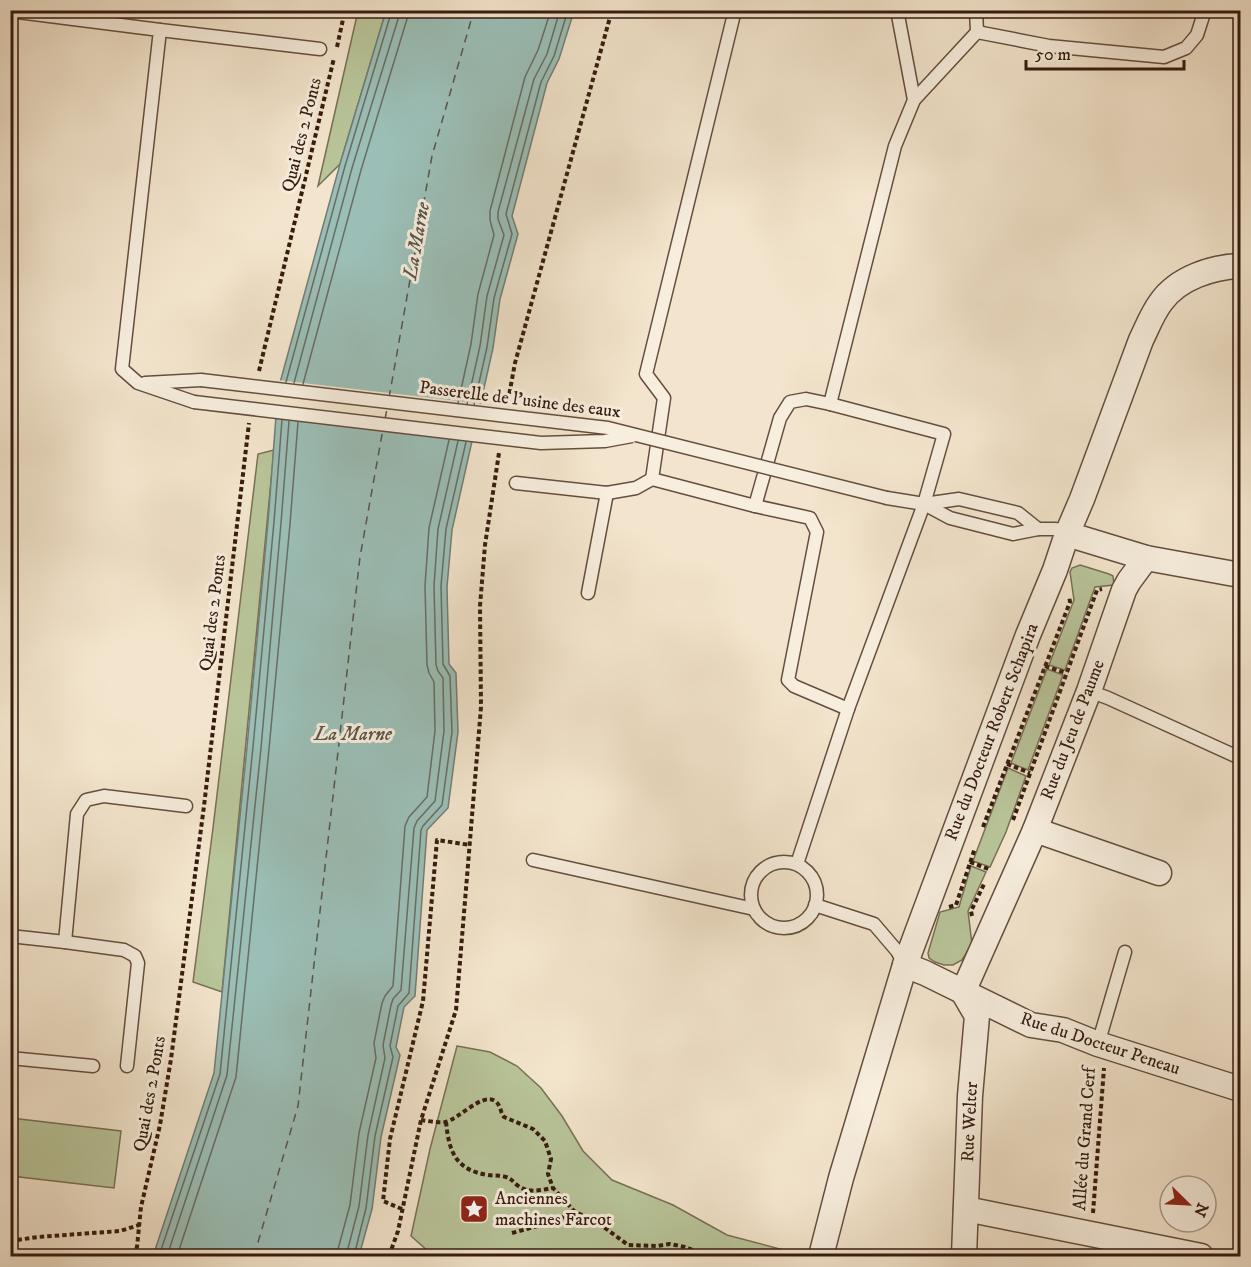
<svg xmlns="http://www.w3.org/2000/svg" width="1251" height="1267" font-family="'IM FELL DW Pica',serif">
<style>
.green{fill:#b9c59a;stroke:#787055;stroke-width:1.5}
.water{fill:#9bbfb7;stroke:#737d74;stroke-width:1.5}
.pier{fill:#f3e5cd}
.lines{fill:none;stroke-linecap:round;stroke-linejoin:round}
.shore{stroke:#686d64;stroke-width:1.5}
.ferry{stroke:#59544a;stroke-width:1.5;stroke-dasharray:8 6;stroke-linecap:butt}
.lane-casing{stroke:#654e3f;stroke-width:15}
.street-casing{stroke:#654e3f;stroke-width:27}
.path{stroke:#361b10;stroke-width:4;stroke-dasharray:4.5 3;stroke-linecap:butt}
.lane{stroke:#f7eede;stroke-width:12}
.street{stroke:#f7eede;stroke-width:24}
.lane-bridge-casing{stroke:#654e3f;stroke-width:15;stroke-linecap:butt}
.lane-bridge{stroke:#f7eede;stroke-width:12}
.labels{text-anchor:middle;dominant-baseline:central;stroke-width:6;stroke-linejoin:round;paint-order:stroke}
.street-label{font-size:18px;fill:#361b10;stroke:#f7eede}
.poi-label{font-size:18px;fill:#361b10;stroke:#f7eede;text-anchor:start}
.water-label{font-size:20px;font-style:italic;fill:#59544a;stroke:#f7eede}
</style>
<rect width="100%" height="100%" fill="#f3e5cd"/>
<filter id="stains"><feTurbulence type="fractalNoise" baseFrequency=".00333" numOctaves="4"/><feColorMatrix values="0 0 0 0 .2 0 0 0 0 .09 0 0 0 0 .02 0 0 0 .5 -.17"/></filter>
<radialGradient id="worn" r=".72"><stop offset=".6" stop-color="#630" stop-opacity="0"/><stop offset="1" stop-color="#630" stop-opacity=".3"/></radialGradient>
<g class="green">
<path d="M358 11H386L340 164 318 186Z"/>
<path d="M274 450 222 992 193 982 213 828 258 454Z"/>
<path d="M1080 565 1109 574 1113 576 1114 585 1095 587 1065 670 1049 665 1074 600 1070 572 1072 568Z"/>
<path d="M1047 669 1063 675 1028 770 1011 763Z"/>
<path d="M1008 768 1026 776 1006 832 990 867 973 861Z"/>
<path d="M971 866 986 872 968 911 972 944 962 960 953 965H944L935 962 929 958 928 953 940 912 959 907Z"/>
<path d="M457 1046 490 1052 517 1066 541 1088 562 1116 583 1151 612 1180 673 1205 727 1235 795 1253 791 1256H444L428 1251 411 1236 430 1149Z"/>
<path d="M11 1118 121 1131 114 1188 11 1176Z"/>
</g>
<path class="water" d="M386 11H574L559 59 547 83 512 216 518 234 500 299 493 348 452 530 447 587 449 664 456 673 458 732 448 808 427 830 415 996 404 1007 396 1047 400 1055 381 1137 372 1209 359 1256H153L214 1073 247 747 268 522 278 390 340 164Z"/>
<path class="pier" d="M277 380 484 404 475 441 273 418 275 389Z"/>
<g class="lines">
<g class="shore">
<path d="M286 382 345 166 392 10"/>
<path d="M294 383 352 168 399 16V10"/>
<path d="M303 384 361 170 407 19 408 10"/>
<path d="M458 403 471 344 478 294 494 235 490 220V211L525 77 538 50 551 10"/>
<path d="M467 404 480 346 487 296 504 235 498 219V212L534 79 547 54 560 10"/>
<path d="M474 405 487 347 494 298 512 234 506 214 541 82 554 56 568 10"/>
<path d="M159 1256 220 1074 253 747 274 522 282 420"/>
<path d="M167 1256 227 1075 261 748 281 523 289 421"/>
<path d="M177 1256 236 1077 269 749 290 524 298 422"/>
<path d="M337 1256 338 1249 350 1205 359 1133 376 1058 374 1043 382 1003 385 996 393 986 405 826 409 817 427 797 435 731 434 682 429 673 427 665 425 586 429 528 449 440"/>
<path d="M346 1256 359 1206 368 1135 385 1058 383 1045 391 1005 393 999 401 990 414 828 417 821 435 801 444 731 443 678 438 671 436 665 434 586 438 529 458 441"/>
<path d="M354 1256 366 1208 375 1136 393 1057 390 1046 398 1006 409 993 421 830 423 826 442 805 452 732 450 676 443 664 441 586 446 529 466 442"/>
</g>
<g class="ferry">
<path d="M389 398 432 156 474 10"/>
<path d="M385 419 387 409"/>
<path d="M254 1256 298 1106 360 557 383 429"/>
</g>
<g class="lane-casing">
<g id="lane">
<path d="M735 10 646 374 664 398 652 479 755 506 810 518 817 532 788 680 794 686 848 709"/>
<path d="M897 10 914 100"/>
<path d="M10 11 160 30 122 369 138 383 194 402"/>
<path d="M160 30 320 49"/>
<path d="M977 32 1049 46 1164 57 1186 48 1197 35 1205 10"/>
<path d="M145 383 201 380"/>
<path d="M830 404 895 146 914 100 977 32 976 10"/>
<path d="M516 483 607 493 636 488 652 479"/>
<path d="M887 498 924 504 959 499 1018 513 1038 529"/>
<path d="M924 504 950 518 1013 534 1038 529H1056L1067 534"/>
<path d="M755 506 780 418 790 402 806 399 830 404 944 434 924 504 848 709 797 864"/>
<path d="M588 593 607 493"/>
<path d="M1089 691 1108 698 1240 758"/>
<path d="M533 860 754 909"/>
<circle cx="784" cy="895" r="33"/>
<path d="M815 905 874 924 897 951 905 965"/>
<path d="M10 936 65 942 77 814 86 800 104 796 186 806"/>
<path d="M65 942 124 950 135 956 138 963 127 1066"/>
<path d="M1098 1044 1125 952"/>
<path d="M10 1058 93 1066"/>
</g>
</g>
<g class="street-casing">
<g id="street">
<path d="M1067 534 1146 558 1240 575"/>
<path d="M1035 830 1159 873"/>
<path d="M905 965 925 973 1031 1025 1063 1030 1098 1044 1240 1089"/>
<path d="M963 992 1035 830 1089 691 1124 590 1129 581 1146 558"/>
<path d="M963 992 977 1016 970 1096 964 1256"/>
<path d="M966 1209 1201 1256"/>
<path d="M821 1256 841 1178 905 965 1028 635 1055 570 1067 534 1082 499 1141 340C1147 328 1152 314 1161 302 1178 278 1212 267 1240 266"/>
</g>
</g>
<g class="path">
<path d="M337 47 345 10"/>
<path d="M259 371 334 58"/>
<path d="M508 401 515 363 612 10"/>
<path d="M1045 666 1066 673"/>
<path d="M1007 764 1030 773"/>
<path d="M1013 820 1097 590 1102 589"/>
<path d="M983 827 1070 602 1069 596"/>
<path d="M970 862 991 870"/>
<path d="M949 907 956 905 975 848"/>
<path d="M972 916 971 911 985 882"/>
<path d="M421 1120C428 1121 437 1123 445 1122 458 1120 482 1092 495 1101 501 1105 500 1112 504 1117L533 1129 545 1141 551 1159 548 1174 553 1188 574 1211 601 1225 628 1245 657 1246 670 1244 685 1247 703 1254 721 1256"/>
<path d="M446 1122C449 1151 455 1170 488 1175 494 1176 500 1175 506 1177 512 1179 513 1182 517 1185 528 1194 541 1190 553 1188"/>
<path d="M402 1209 383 1201 390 1139 423 1001 437 840 470 845"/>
<path d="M1093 1213 1104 1068"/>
<path d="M512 1233 556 1221 574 1211"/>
<path d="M10 1241 38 1237 120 1231 139 1225"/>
<path d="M134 1256 137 1247 141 1207 160 1125 171 1059 204 806 249 423"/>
<path d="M389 1256 398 1231 421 1120 456 1010 481 707 480 606 485 545 499 453"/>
<path d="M721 1256 737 1255 745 1256"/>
</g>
<use href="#lane" class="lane"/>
<use href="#street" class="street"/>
<g class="lane-bridge-casing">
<g id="lane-bridge">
<path d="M201 380 608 428 887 498"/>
<path d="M194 402 541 443 605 441 632 436"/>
</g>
</g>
<use href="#lane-bridge" class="lane-bridge"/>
</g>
<defs>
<g id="sight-square" transform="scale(1.5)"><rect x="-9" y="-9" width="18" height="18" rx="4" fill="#8f2418" stroke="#f7eede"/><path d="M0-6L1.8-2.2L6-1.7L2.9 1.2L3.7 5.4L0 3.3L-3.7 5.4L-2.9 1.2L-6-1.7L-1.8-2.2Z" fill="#fff"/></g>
</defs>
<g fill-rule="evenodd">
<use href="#sight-square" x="474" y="1209"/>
</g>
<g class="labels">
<g class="street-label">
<text transform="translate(302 135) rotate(-76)">Quai des 2 Ponts</text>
<text transform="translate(520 400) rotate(7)">Passerelle de l'usine des eaux</text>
<text transform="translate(213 613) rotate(-83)">Quai des 2 Ponts</text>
<text transform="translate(1073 730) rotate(-69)">Rue du Jeu de Paume</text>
<text transform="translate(992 732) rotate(-69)">Rue du Docteur Robert Schapira</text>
<text transform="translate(1100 1044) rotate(18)">Rue du Docteur Peneau</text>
<text transform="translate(150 1094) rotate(-80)">Quai des 2 Ponts</text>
<text transform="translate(970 1122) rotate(-87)">Rue Welter</text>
<text transform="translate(1085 1139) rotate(-86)">Allée du Grand Cerf</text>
</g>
<g class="poi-label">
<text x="495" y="1199">Anciennes<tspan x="495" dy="21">machines Farcot</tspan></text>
</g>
<g class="water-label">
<text transform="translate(417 241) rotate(-80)">La Marne</text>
<text x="353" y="734">La Marne</text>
</g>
</g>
<rect width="1251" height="1267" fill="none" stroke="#f3e5cd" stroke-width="36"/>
<rect x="12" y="12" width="1227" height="1243" fill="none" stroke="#361b10" stroke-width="3"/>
<rect x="18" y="18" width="1215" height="1231" fill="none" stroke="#361b10" stroke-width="1.5"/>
<g transform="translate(1188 1204) rotate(114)"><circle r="28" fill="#f7eede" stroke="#aa9a8c" stroke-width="1.5"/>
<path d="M0-4.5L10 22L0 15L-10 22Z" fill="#8f2418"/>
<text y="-9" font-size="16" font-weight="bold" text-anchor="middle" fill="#361b10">N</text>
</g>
<path d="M1026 60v9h158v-9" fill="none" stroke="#361b10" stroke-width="3"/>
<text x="1035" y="60" font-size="18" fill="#361b10" stroke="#f7eede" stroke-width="4.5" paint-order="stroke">50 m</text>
<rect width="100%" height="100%" filter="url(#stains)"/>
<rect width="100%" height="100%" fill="url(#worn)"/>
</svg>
